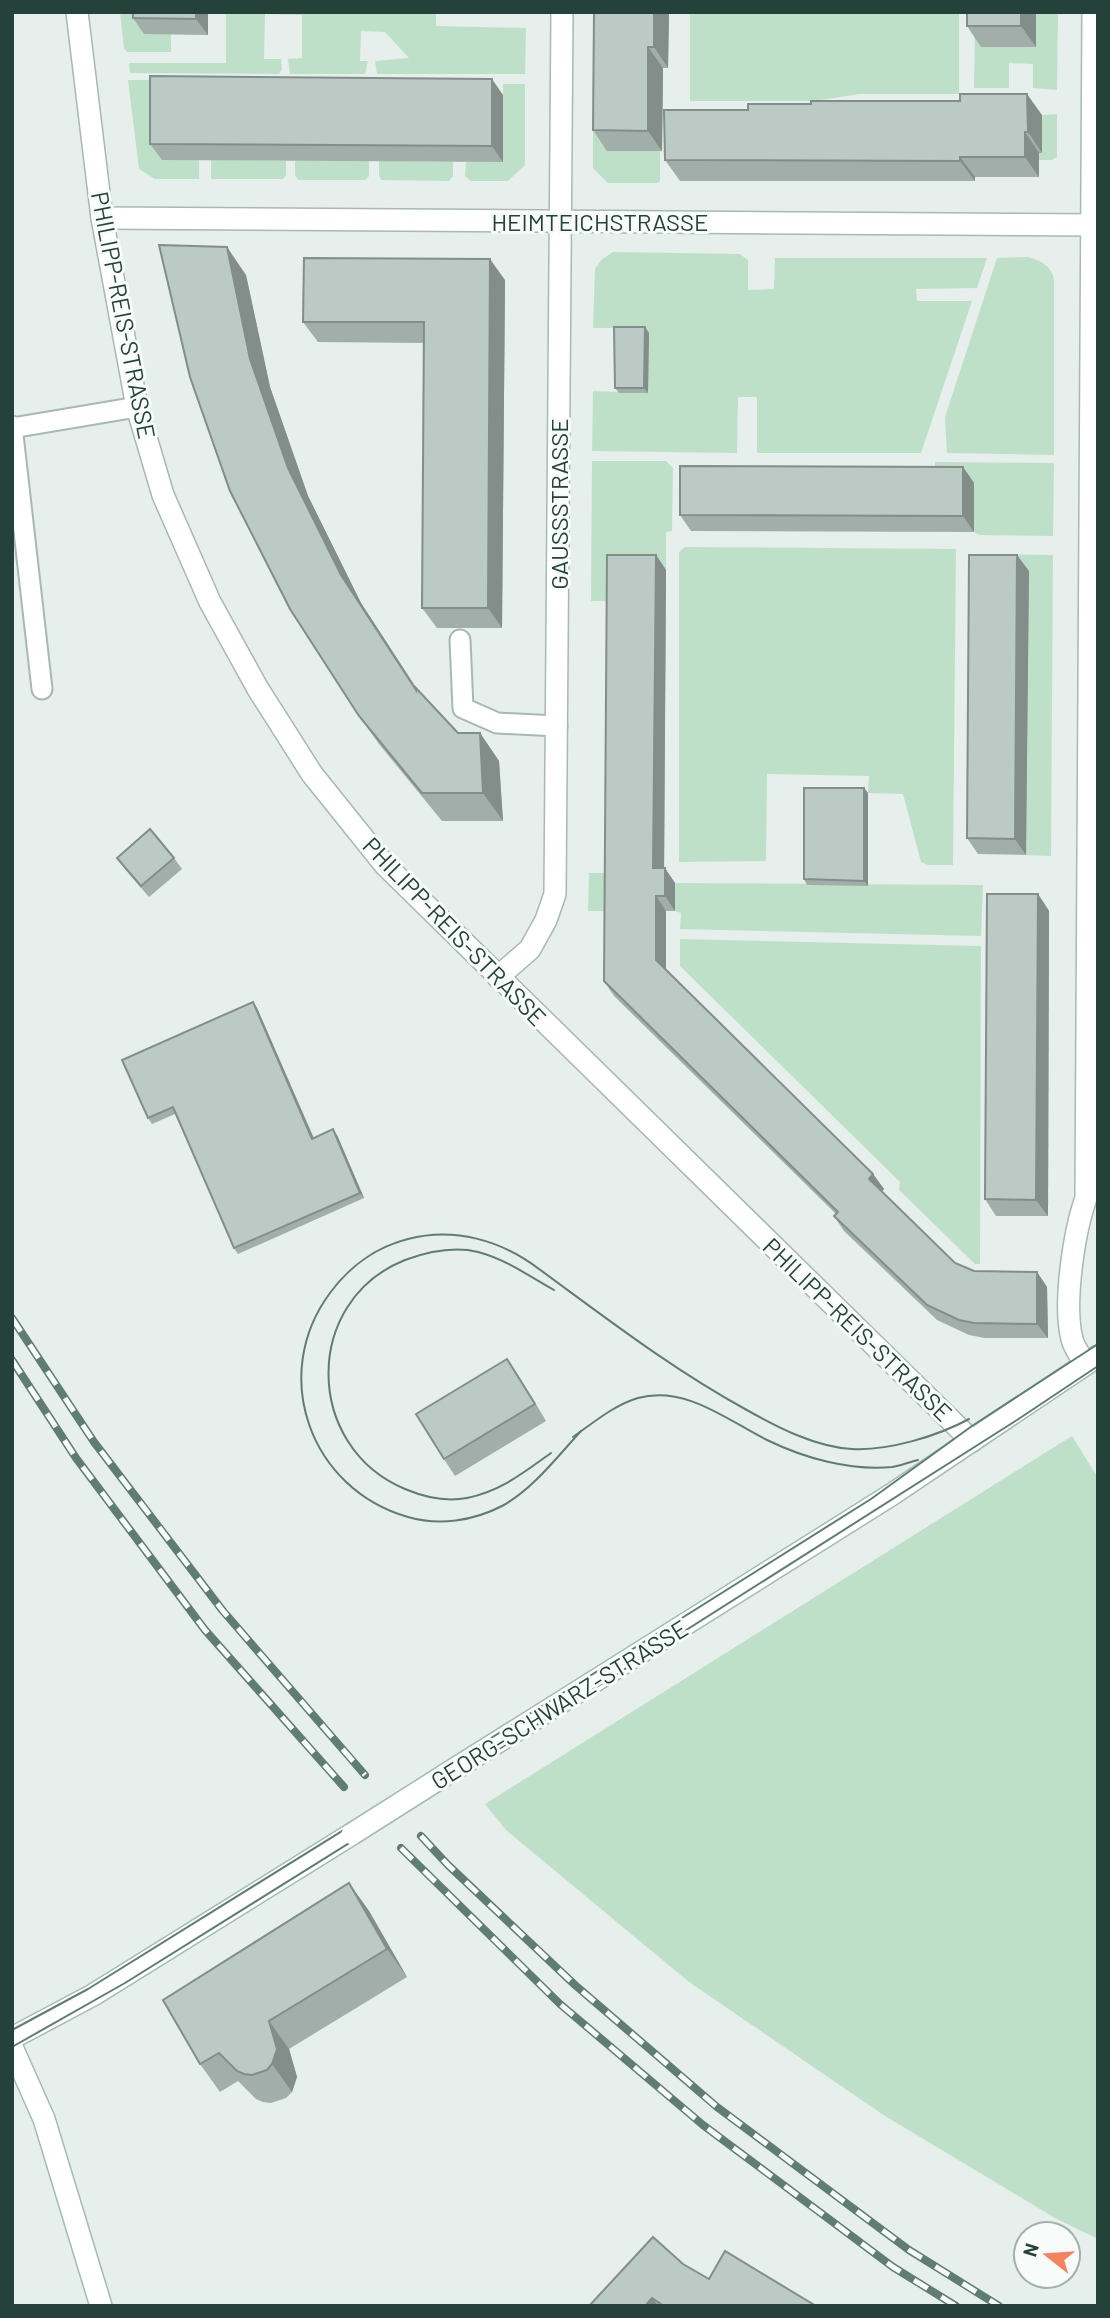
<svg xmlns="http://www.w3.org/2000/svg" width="1110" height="2318" font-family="Barlow,sans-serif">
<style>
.green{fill:#bfe0c8}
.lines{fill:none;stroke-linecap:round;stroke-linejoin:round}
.lane-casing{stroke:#a8b8b2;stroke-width:23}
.street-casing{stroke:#a8b8b2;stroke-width:24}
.secondary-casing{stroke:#a4bbb3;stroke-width:24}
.lane{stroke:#fff;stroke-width:19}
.street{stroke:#fff;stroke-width:21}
.secondary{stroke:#fff;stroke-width:21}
.tram{stroke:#5f7d75;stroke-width:2}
.rail-casing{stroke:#5f7d75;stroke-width:8}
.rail{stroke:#f7fbf9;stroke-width:5;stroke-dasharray:16;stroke-linecap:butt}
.secondary-bridge-casing{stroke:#a4bbb3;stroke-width:24;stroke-linecap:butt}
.secondary-bridge{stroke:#fff;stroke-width:21}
.wall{fill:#a1aea9}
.shaded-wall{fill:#838d89}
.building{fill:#bbcac4;stroke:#838d89;stroke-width:2}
.labels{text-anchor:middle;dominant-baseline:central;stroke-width:6;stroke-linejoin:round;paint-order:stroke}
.street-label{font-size:24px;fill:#24423a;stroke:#f7fbf9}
</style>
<rect width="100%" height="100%" fill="#e6efeb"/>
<g class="green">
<path d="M120 12H145L171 34V52H127L124 48Z"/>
<path d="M226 12H436V26L526 28 525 74H377L375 61 409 58 385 32 361 31 360 61H368L365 74H290L288 59 302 58V15L265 14 264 59H281L282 69 279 74 130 73 129 63H226Z"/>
<path d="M690 12H959V94H859L815 101H690Z"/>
<path d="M1036 12 1058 13 1057 90 1033 88V64L1009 63V88H974L975 27 1035 47Z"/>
<path d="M128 80H162L199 160V179H155L139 169Z"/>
<path d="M503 84H525V165L508 181H471L465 176 466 162H503Z"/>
<path d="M1057 114V157L1052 160H1039V153L1042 152V115Z"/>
<path d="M593 125 662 151 660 152V180L658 183H608L593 168Z"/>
<path d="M211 160 286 161V175L283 179H211Z"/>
<path d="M295 161H369V176L365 180H298L295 175Z"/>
<path d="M379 161 453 162V176L449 181 381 180 379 175Z"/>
<path d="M613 252 740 254 748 260V290L774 289 775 258H987L977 288 916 289 917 301H972L921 453H757V397H738L737 453 592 451 593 391 648 393 649 333 619 328H593L595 269 601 260Z"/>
<path d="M1027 257C1040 260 1052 266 1054 280V455L947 453 945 417 997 258Z"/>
<path d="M592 461H666L673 468 672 531 666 532V570L617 601H591Z"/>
<path d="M935 462 1054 463 1053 536 979 535 974 532V483H935Z"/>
<path d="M685 547 956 549 953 865H928L921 862 903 794 868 793 869 776 767 774 766 861 679 862V552Z"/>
<path d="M981 554 1053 555 1051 856 1026 855 1029 572 981 571Z"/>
<path d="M589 873H615V911H588Z"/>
<path d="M675 883 983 885 981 936 680 929 681 913 675 911Z"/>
<path d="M680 939 981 946 980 1264H975L899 1190 900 1182 680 966Z"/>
<path d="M1072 1436 1098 1478V2239L1055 2218 885 2116 689 1982 506 1830 485 1804Z"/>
</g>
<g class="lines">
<g class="lane-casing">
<g id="lane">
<path d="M12 426 42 689"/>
<path d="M12 428 137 407"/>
<path d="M460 640 463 708 497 723 557 726"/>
</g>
</g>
<g class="street-casing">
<g id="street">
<path d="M77 12 102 218 137 407 163 495 210 602 258 689 312 774 385 865 972 1441"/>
<path d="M102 218 1098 225"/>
<path d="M498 977 530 949 546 920 555 894 562 12"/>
<path d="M1085 1364C1081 1356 1074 1348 1072 1339 1063 1304 1074 1232 1086 1198L1093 12"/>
</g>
</g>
<g class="secondary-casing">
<g id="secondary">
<path d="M442 1777 891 1495 1098 1356"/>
<path d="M12 2038 93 1995 352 1834"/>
<path d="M12 2047 44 2119 101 2306"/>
</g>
</g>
<use href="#lane" class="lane"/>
<use href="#street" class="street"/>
<use href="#secondary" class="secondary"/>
<g class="tram">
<path d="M581 1431C557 1457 533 1489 502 1506 473 1521 439 1526 408 1517 310 1489 269 1375 330 1293 349 1267 376 1247 408 1239 454 1227 501 1240 539 1269 606 1318 672 1369 745 1409 777 1427 815 1447 852 1449 888 1451 938 1436 969 1419"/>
<path d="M573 1437C593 1423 614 1405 638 1398 685 1385 727 1420 767 1440 804 1458 850 1471 892 1467 900 1466 909 1462 918 1460"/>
<path d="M551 1453C523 1473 501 1491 467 1498 446 1502 424 1497 405 1489 304 1447 302 1301 405 1260 427 1252 453 1246 478 1252 505 1259 529 1276 554 1290"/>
<path d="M12 2030 88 1989 437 1772 871 1499 972 1426 1098 1344"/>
<path d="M12 2047 125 1983 447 1782 1017 1420 1098 1366"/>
</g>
<g class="rail-casing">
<g id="rail">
<path d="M12 1318 94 1442 223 1611 365 1775"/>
<path d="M12 1360 76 1458 205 1630 344 1787"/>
<path d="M421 1836 448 1865 575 1985 717 2107 909 2250 999 2306"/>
<path d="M401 1848 560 2004 703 2125 893 2267 956 2306"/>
</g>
</g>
<use href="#rail" class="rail"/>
<g class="secondary-bridge-casing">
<path id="secondary-bridge" d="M352 1834 442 1777"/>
</g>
<use href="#secondary-bridge" class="secondary-bridge"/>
</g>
<g class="wall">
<path d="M208 12V35L144 34 133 18Z"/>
<path d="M669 12 668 68H663L662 151H607L593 130Z"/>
<path d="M964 12H1036V47H981L967 26V16Z"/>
<path d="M503 95V162L162 160 150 144Z"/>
<path d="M1042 115V153H1039V177H975V181H680L665 160Z"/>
<path d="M246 275 270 387 308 496 361 603 416 688 458 733H480L499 761 503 821H442L379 744 359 716 290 609Z"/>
<path d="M505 280 502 628H437L422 608 424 343 318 342 303 322Z"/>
<path d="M645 327 649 333 648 393H619L615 388Z"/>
<path d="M963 467 974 483V532L691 531 680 515Z"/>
<path d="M656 555 666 570 664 868 675 883V911H666V971L873 1174 884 1189 882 1192 955 1263 974 1271 1037 1272 1047 1287 1048 1338H985L969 1335 937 1320 844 1231 834 1216 836 1214 614 996 604 981Z"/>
<path d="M1029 571 1026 855 978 854 967 838Z"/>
<path d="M864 788 868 793V886L807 885 804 879Z"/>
<path d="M117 858H174L182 869 149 897 125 869Z"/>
<path d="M1038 894 1049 911 1048 1216H996L985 1199Z"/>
<path d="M253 1002 257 1008 314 1138 337 1135 364 1198 238 1254 234 1248 175 1114 152 1124 148 1118Z"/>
<path d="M507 1359 546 1421 455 1476 444 1459Z"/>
<path d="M349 1883 369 1911 407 1977 289 2049 297 2077 292 2092 286 2098 271 2103 263 2102 256 2099 238 2081 220 2092 200 2064Z"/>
<path d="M683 2264 709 2279 816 2306H589Z"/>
</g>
<g class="shaded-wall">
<path d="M196 12H208V35L196 19Z"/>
<path d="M654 12H669L668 68 654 47Z"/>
<path d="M1021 12H1036V47L1021 26Z"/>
<path d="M648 47 663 68 662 151 648 131Z"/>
<path d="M492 79 503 95V162L492 146Z"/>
<path d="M1027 94 1042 115V153L1028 132Z"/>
<path d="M1025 132 1039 153V177L1025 157Z"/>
<path d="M960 157 975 177V181L960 161Z"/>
<path d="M227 247 246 275 270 387 308 496 361 603 436 718 341 575 288 468 250 359Z"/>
<path d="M490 259 505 280 502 628 488 608Z"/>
<path d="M645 327 649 333 648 393 644 388Z"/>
<path d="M963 467 974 483V532L963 516Z"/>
<path d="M656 555 666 570 664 883 653 868Z"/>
<path d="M1017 555 1029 571 1026 855 1015 839Z"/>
<path d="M480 733 499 761 503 821 483 793Z"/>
<path d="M864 788 868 793V886L864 881Z"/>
<path d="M665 868 675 883V911L665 896Z"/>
<path d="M1038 894 1049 911 1048 1216 1036 1200Z"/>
<path d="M656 896 666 911V975L656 960Z"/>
<path d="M253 1002 257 1008 316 1144 312 1139Z"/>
<path d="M333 1129 337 1135 364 1198 360 1193Z"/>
<path d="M873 1174 884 1189 879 1194 869 1179Z"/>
<path d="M1037 1272 1047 1287 1048 1338 1037 1324Z"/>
<path d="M507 1359 518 1375 546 1421 535 1404Z"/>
<path d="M349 1883 369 1911 407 1977 387 1949Z"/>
<path d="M269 2021 289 2049 297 2077 292 2092 272 2064Z"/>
<path d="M652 2298 658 2306H645Z"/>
</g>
<g class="building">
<path d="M133 12H196V19L133 18Z"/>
<path d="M594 12H654V47H648V131L593 130Z"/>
<rect x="967" y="12" width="54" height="14"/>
<path d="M150 76 492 79V146L150 144Z"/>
<path d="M960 94H1027L1028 132H1025V157H960V161L665 160 664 110H748V104H811V101H960Z"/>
<path d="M159 245 227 247 250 359 288 468 341 575 416 690V688L458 733H480L483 793H422L359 716 290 609 230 491 190 377Z"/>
<path d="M304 258 490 259 488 608H422L424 322H303Z"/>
<path d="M614 327H645L644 388H615Z"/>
<path d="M680 466 963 467V516L680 515Z"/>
<path d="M607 555H656L653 868H665V896H656V960L873 1174 869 1179 955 1263 974 1271 1037 1272V1324L974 1323 959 1320 927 1305 834 1216 838 1212 604 981Z"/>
<path d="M969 555H1017L1015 839 967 838Z"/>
<path d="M804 788H864V881L804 879Z"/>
<path d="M150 829 174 858 141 886 117 858Z"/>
<path d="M987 894H1038L1036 1200 985 1199Z"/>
<path d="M253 1002 312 1139 333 1129 360 1193 234 1248 173 1107 148 1118 122 1060Z"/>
<path d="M507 1359 535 1404 444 1459 416 1414Z"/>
<path d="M349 1883 387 1949 269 2021 277 2049 272 2064 267 2070 252 2075 244 2074 237 2071 219 2053 200 2064 163 2000Z"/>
<path d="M653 2237 683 2264 709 2279 725 2251 816 2306H664L652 2298 645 2306H589Z"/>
</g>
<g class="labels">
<g class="street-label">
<text x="600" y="221">HEIMTEICHSTRASSE</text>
<text transform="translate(124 315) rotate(79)">PHILIPP-REIS-STRASSE</text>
<text transform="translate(558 504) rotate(-90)">GAUSSSTRASSE</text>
<text transform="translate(455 931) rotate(46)">PHILIPP-REIS-STRASSE</text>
<text transform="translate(858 1329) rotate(44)">PHILIPP-REIS-STRASSE</text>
<text transform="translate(559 1704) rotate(-32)">GEORG-SCHWARZ-STRASSE</text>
</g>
</g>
<rect width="1110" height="2318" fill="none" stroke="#24423a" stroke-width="28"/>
<g transform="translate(1047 2255) rotate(287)"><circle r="33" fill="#f7fbf9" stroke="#a3b1ad" stroke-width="2"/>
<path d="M0-5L12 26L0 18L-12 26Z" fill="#f4845f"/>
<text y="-10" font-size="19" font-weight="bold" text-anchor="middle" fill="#24423a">N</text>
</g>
</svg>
